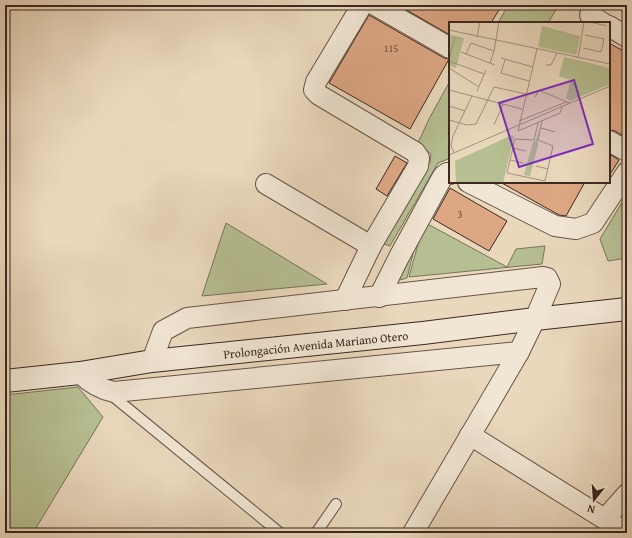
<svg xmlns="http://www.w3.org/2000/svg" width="632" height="538" font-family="'Gentium Book Plus',serif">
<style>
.green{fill:#b6bf92;stroke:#787459}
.building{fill:#dda784;stroke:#3b2820}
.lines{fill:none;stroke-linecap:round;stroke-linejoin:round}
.lane-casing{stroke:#675447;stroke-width:12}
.street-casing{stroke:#675447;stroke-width:22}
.secondary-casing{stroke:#3b2820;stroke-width:24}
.lane{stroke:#f1e6d4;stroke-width:10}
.street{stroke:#f1e6d4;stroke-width:20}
.secondary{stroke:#f1e6d4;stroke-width:22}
.labels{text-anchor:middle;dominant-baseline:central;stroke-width:3;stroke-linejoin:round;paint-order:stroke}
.number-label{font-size:10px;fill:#644839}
.street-label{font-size:12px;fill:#3b2820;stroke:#f1e6d4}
.inset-road{fill:none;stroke:#a4927e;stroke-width:1}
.view{fill:#7b2cbf;fill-opacity:0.15;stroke:#7b2cbf;stroke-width:2}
.inset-edge{fill:none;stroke:#3b2820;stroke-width:2}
</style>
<rect width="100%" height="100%" fill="#ead8bd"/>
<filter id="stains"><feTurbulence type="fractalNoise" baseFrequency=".005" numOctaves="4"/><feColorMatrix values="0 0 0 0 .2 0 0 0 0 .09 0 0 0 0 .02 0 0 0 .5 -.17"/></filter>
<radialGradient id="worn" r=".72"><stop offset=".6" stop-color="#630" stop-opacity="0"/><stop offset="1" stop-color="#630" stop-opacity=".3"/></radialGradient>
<g class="green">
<path d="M508 5H559L548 23H498Z"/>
<path d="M450 81V160L448 159 438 163 390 246 384 244 430 162 431 154 418 143 429 119Z"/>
<path d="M627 194V258L608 261 600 239Z"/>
<path d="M424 222 507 267 516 249 545 246 542 264 409 277Z"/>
<path d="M226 223 327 284 202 296Z"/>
<path d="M416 242 407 278 396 281Z"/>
<path d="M78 387 103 417 33 533H5V395Z"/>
</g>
<g class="building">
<path d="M398 5H502L491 23H450V35Z"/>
<path d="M369 15 444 58 449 59 410 129 329 83Z"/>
<path d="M609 43 627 53V138L615 131 609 130Z"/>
<path d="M609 154 619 160 609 176Z"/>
<path d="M395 156 407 163 387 196 376 189Z"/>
<path d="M500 182H585L566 216 559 215Z"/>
<path d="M450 188 507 221 489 251 433 219Z"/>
</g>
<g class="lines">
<g class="lane-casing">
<g id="lane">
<path d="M109 393 280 533"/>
<path d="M316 533 336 504"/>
</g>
</g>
<g class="street-casing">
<g id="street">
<path d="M375 5 450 48"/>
<path d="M590 15 603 23"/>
<path d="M609 26 627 37"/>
<path d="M609 141 627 151"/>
<path d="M468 182 555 226 576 229 593 223 627 172"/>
<path d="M266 184 371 246"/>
<path d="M379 297 399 257 443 176 447 173 450 174"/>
<path d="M345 300 371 246 418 166 419 158 415 152 319 95 314 90 316 82 362 5"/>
<path d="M152 361 163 331 187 318 543 277 547 278 550 284 535 319 519 352 413 533"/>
<path d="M80 373C90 383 100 389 114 392L519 352"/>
<path d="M470 435 627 533"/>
<path d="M605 519 627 494"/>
</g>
</g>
<g class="secondary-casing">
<g id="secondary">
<path id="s1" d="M5 381 80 373 152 361 423 333 535 319 627 309"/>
</g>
</g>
<use href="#lane" class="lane"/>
<use href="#street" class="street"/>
<use href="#secondary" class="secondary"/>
</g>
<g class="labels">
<g class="number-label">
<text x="391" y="48">115</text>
<text x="460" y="214">3</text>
</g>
<g class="street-label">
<text stroke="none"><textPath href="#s1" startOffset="313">Prolongación Avenida Mariano Otero</textPath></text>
</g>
</g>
<g transform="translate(449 22)">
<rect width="161" height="161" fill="#ead8bd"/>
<path d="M93 4 131 14 127 33 89 25ZM0 12 15 16 7 46 0 44ZM115 35 161 46V62L121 79 117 76 122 58 110 54ZM90 107 89 123 81 154 75 153 84 120 87 118ZM63 113 65 115 54 161H7L6 139Z" fill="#b6bf92"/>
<path class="inset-road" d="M141 0 158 4M0 8 161 42M28 15 31 0M134 26 152 30 155 17 136 13M88 27 69 109 111 91 113 85M45 29 50 0M12 30 46 43M17 32 22 21 45 29 41 41M52 36 84 45M129 36 135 0M0 38 6 15M56 38 52 51 80 59M0 39 35 52M97 43H102L108 31M0 46 30 65M0 68 73 87M28 69 37 48M86 75 90 68 118 80M0 84 16 89M0 98 18 103 27 102 45 65 77 72M70 99 117 80 121 81M89 101 85 118 66 117 58 151 96 159 104 124 89 118 93 99M45 103 54 82M92 106 106 110M63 126 77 129M5 131 2 123 4 114 23 74M0 133 161 64M61 138 74 141M87 144 99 147"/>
<path class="view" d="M125 58 144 122 70 145 50 81Z"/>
<rect width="161" height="161" class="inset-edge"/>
</g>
<rect width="632" height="538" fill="none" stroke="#ead8bd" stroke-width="20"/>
<rect x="6" y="6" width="620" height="526" fill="none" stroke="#3b2820" stroke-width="2"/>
<rect x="10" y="10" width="612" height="518" fill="none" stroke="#3b2820"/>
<g transform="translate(594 500) rotate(197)" stroke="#f1e6d4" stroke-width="3" paint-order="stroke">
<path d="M0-3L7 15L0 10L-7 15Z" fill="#3b2820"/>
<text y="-6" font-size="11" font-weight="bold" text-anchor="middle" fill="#3b2820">N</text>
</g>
<rect width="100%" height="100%" filter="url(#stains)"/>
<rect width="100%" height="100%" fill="url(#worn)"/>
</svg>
